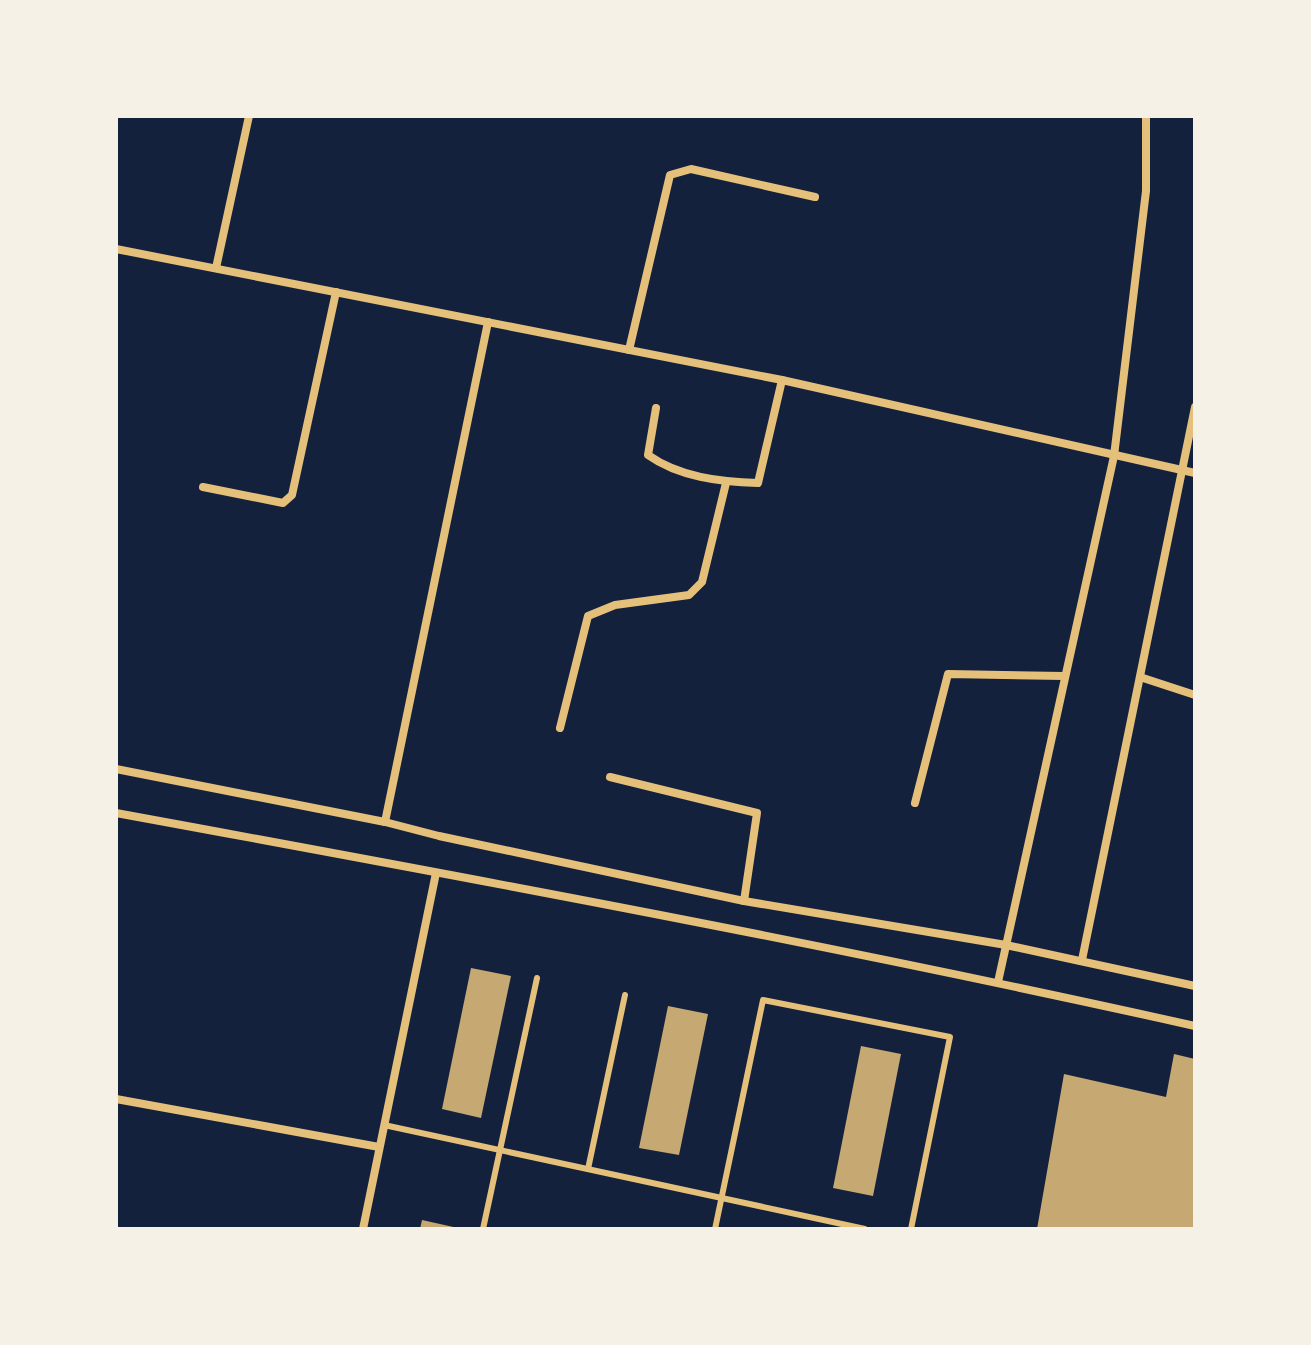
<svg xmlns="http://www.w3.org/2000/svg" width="1311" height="1345" font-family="'Exo 2',sans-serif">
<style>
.building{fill:#c6a872}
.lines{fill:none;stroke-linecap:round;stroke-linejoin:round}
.service{stroke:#e5c07b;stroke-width:6}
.minor{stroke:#e5c07b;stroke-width:8}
</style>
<rect width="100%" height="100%" fill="#14213d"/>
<g class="building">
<path d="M471 968 511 976 481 1118 442 1109Z"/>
<path d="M668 1006 708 1014 679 1155 639 1148Z"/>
<path d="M861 1046 901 1054 873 1196 833 1188Z"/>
<path d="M1174 1054 1195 1059V1229H1037L1064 1074 1166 1097Z"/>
<path d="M422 1220 458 1228V1229H420Z"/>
</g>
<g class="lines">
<g class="service">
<path d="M384 1125 865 1229"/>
<path d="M588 1169 625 995"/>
<path d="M483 1229 537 978"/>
<path d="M715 1229 763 1000 950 1037 911 1229"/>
</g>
<g class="minor">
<path d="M116 249 782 380 1195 473"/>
<path d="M216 268 249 116"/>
<path d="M629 350 670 175 691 169 815 197"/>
<path d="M656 408 648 455C679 477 720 482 758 483L782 380"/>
<path d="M203 487 283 503 292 495 336 292"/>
<path d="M1140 677 1195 695"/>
<path d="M560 728 588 616 615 605 689 595 702 582 726 483"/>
<path d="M116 769 385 822 439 836 744 901 1006 945 1195 986"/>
<path d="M610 777 757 813 744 901"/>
<path d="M915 803 948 674 1064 676"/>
<path d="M116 813C476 879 837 946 1195 1026"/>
<path d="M385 822 488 322"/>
<path d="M1082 960 1195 407"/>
<path d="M998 982 1114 456 1146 191V116"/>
<path d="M116 1099 379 1147"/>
<path d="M363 1229 436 873"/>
</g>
</g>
<rect width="1311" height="1345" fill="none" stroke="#f6f1e7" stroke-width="236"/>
</svg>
